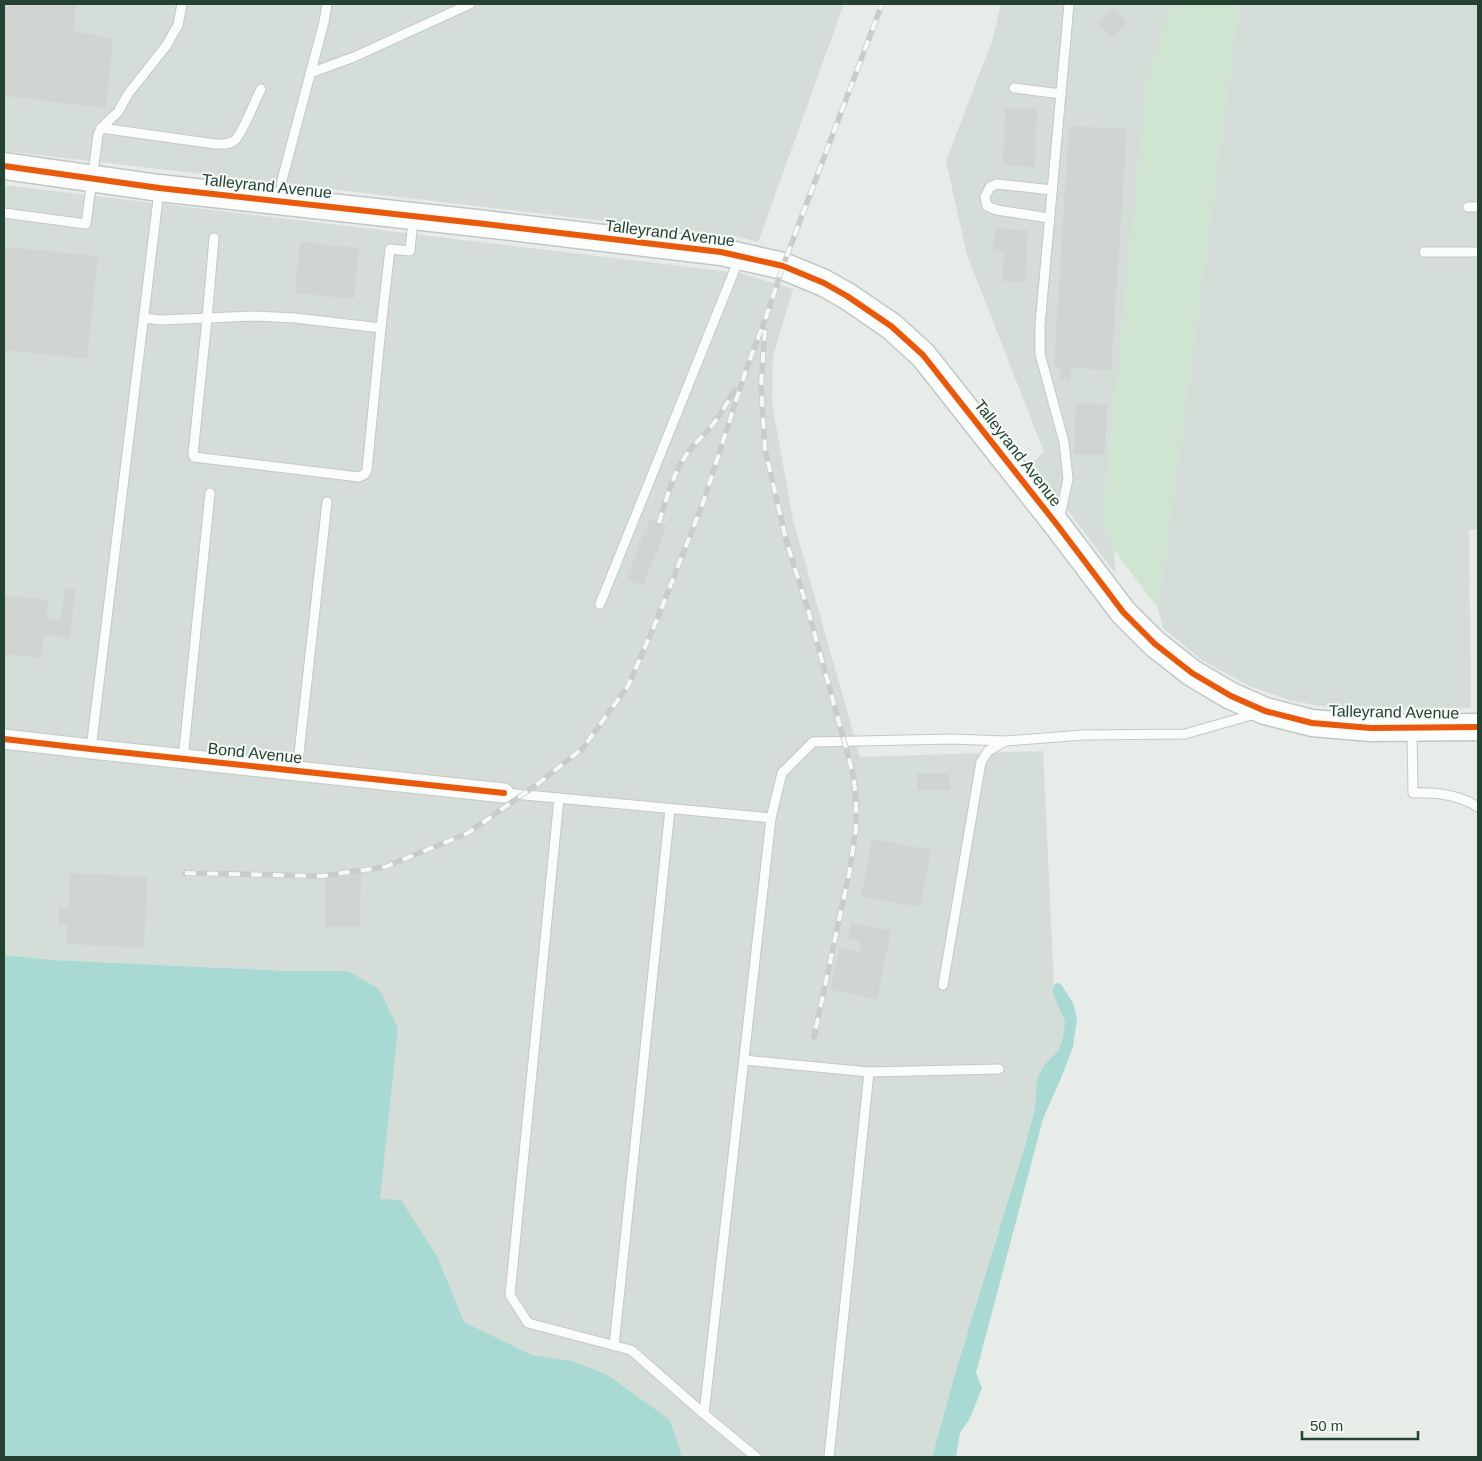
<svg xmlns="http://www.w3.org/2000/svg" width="1482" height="1461" font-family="Helvetica,sans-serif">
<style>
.built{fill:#d5ddd8}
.green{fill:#d0e5d1}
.water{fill:#a8dad3}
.building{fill:#d0d5d2}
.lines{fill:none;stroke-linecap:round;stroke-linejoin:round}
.lane-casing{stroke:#c4c9c6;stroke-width:11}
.street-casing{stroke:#c4c9c6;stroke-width:21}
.secondary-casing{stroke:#c0c8c4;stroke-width:29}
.lane{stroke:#fbfcfc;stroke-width:9}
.street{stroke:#fbfcfc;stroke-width:19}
.secondary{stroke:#fbfcfc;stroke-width:26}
.rail-casing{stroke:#c8cdca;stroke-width:5.5}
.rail{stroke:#f6faf7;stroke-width:4;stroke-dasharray:11;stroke-linecap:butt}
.cycleway-casing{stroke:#f6faf7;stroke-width:9}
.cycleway{stroke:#e8590c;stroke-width:6}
.labels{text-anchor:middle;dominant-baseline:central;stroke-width:4;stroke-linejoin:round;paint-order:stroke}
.street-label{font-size:16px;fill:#244131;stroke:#f6faf7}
</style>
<rect width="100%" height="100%" fill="#e7ece9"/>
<g class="built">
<path d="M4 4H844L758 242 734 236 4 151Z"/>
<path d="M1001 4H1174L1148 76 1103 521 1114 550 1115 573 1032 463 1044 452 967 255 946 161 992 41Z"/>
<path d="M1239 4H1478V529L1469 530 1471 708 1359 710 1320 706 1289 700 1249 686 1202 660 1163 628 1158 608Z"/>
<path d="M4 185 740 273 793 289 773 356 772 403 793 520 860 757 1043 751 1054 985 1052 991 1065 1022 1063 1037 1059 1050 1044 1065 1037 1078 1035 1108 1027 1139 957 1367 932 1457H682L670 1420 572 1361 532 1355 464 1322 438 1258 379 1199 398 1028 348 971H289L54 960 4 955Z"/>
</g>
<path class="green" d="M1174 4H1239L1158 608 1114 550 1103 521 1148 75Z"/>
<g class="water">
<path d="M4 955 54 960 289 971H348L379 989 398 1028 380 1199 401 1200 438 1258 464 1322 532 1355 572 1361 606 1374 670 1420 682 1457H4Z"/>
<path d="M1057 983 1061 984 1073 1003 1077 1018 1073 1047 1061 1078 1043 1119 976 1373 982 1388 970 1418 960 1433 956 1457H932L957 1367 1027 1139 1035 1108 1037 1078 1044 1065 1059 1050 1063 1037 1065 1022 1052 991 1054 985Z"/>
</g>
<g class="building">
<path d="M4 4 76 5 73 32 113 38 106 108 4 96Z"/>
<path d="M1113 8 1127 22 1112 37 1098 23Z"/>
<path d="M1005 108 1037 109 1035 167 1003 165Z"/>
<path d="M1069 126 1127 129 1111 370 1071 368 1070 380 1060 379 1061 368 1054 367Z"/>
<path d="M995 228 1028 230 1025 282 1002 281 1004 252 993 251Z"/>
<path d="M300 242 359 248 354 299 295 293Z"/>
<path d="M4 247 98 256 87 359 4 350Z"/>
<path d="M1076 403 1107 404 1105 455 1074 454Z"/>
<path d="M650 519 667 526 643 586 626 579Z"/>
<path d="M65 588 75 589 70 638 44 635 41 658 4 654V595L48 600 46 619 61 620Z"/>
<rect x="917" y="773" width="33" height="17"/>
<path d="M872 839 931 850 920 907 861 897Z"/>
<path d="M326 872H361L360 927H325Z"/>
<path d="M70 873 147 877 144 948 66 944 67 925 58 924 59 906 69 907Z"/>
<path d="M851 923 891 931 877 999 830 990 839 948 859 952 861 942 848 939Z"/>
</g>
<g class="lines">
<g class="lane-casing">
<g id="lane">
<path d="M310 73 354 57 470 4"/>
<path d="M1014 88 1061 94"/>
<path d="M101 128 215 144C221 144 230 145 235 140 243 133 255 100 261 89"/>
<path d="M280 198 282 180 324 22 327 4"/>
<path d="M1468 207H1478"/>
<path d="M4 213 86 224 98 135 101 128 118 112 128 94 166 46 178 25 182 4"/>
<path d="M1049 218 997 210 987 206 985 197 990 187 997 184 1052 190"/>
<path d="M214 238 207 319 193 454 194 457 359 477 365 474 367 470 381 328"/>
<path d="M1424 252H1478"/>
<path d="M144 318 161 320 253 316 295 318 381 328 390 249 410 251 413 219"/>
<path d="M1059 521 1068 479 1064 442 1040 354V325L1069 4"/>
<path d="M600 604 733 274 739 258"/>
<path d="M1412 730 1413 793C1435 792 1459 795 1478 807"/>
<path d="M91 749 159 191"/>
<path d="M183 759 210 493"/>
<path d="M297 771 327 502"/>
<path d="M504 793 771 818 704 1414 756 1457"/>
<path d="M559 798 510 1295 528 1323 631 1350 704 1414"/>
<path d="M771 818 782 773 813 742 952 739 1004 741"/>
<path d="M943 985 981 762 988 751 1005 741 1083 735 1185 734 1255 714"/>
<path d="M744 1060 869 1072 829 1457"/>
<path d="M869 1072 999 1069"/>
<path d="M614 1346 670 809"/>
</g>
</g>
<g class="street-casing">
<path id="street" d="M4 739 91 749 504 793"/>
</g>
<g class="secondary-casing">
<path id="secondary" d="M4 166 159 188 485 224 721 252 783 266 824 283 847 296 891 326 923 355 1058 526 1123 612 1155 644 1192 673 1231 696 1265 711 1312 723 1371 728 1478 727"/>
</g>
<use href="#lane" class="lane"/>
<use href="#street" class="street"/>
<use href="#secondary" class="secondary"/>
<g class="rail-casing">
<g id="rail">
<path d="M765 330 761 385 765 449 786 540 808 610 848 755 854 779 856 803V828L850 869 814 1037"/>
<path d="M659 523C666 501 672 476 685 457 691 447 700 439 708 430 719 418 726 405 734 391"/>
<path d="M185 873 322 876 385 867 468 833 539 783 583 748 628 686 658 617 704 500 747 367 766 317 783 266 882 4"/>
</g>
</g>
<use href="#rail" class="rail"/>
<g class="cycleway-casing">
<g id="cycleway">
<path d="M4 166 159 188 485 224 721 252 783 266 824 283 847 296 891 326 923 355 1058 526 1123 612 1155 644 1192 673 1231 696 1265 711 1312 723 1371 728 1478 727"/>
<path d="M4 739 91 749 504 793"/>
</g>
</g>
<use href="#cycleway" class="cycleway"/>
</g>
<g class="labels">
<g class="street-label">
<text transform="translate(267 186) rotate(6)">Talleyrand Avenue</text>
<text transform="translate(670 233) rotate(7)">Talleyrand Avenue</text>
<text transform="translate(1018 453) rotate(52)">Talleyrand Avenue</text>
<text transform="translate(1394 712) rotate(1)">Talleyrand Avenue</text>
<text transform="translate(255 753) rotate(6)">Bond Avenue</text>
</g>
</g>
<rect width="1482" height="1461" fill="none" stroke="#244131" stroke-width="10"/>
<path d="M1302 1431v8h116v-8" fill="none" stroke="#244131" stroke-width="2.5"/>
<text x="1310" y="1431" font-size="15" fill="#244131" stroke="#f6faf7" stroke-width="4" paint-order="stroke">50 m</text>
</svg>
